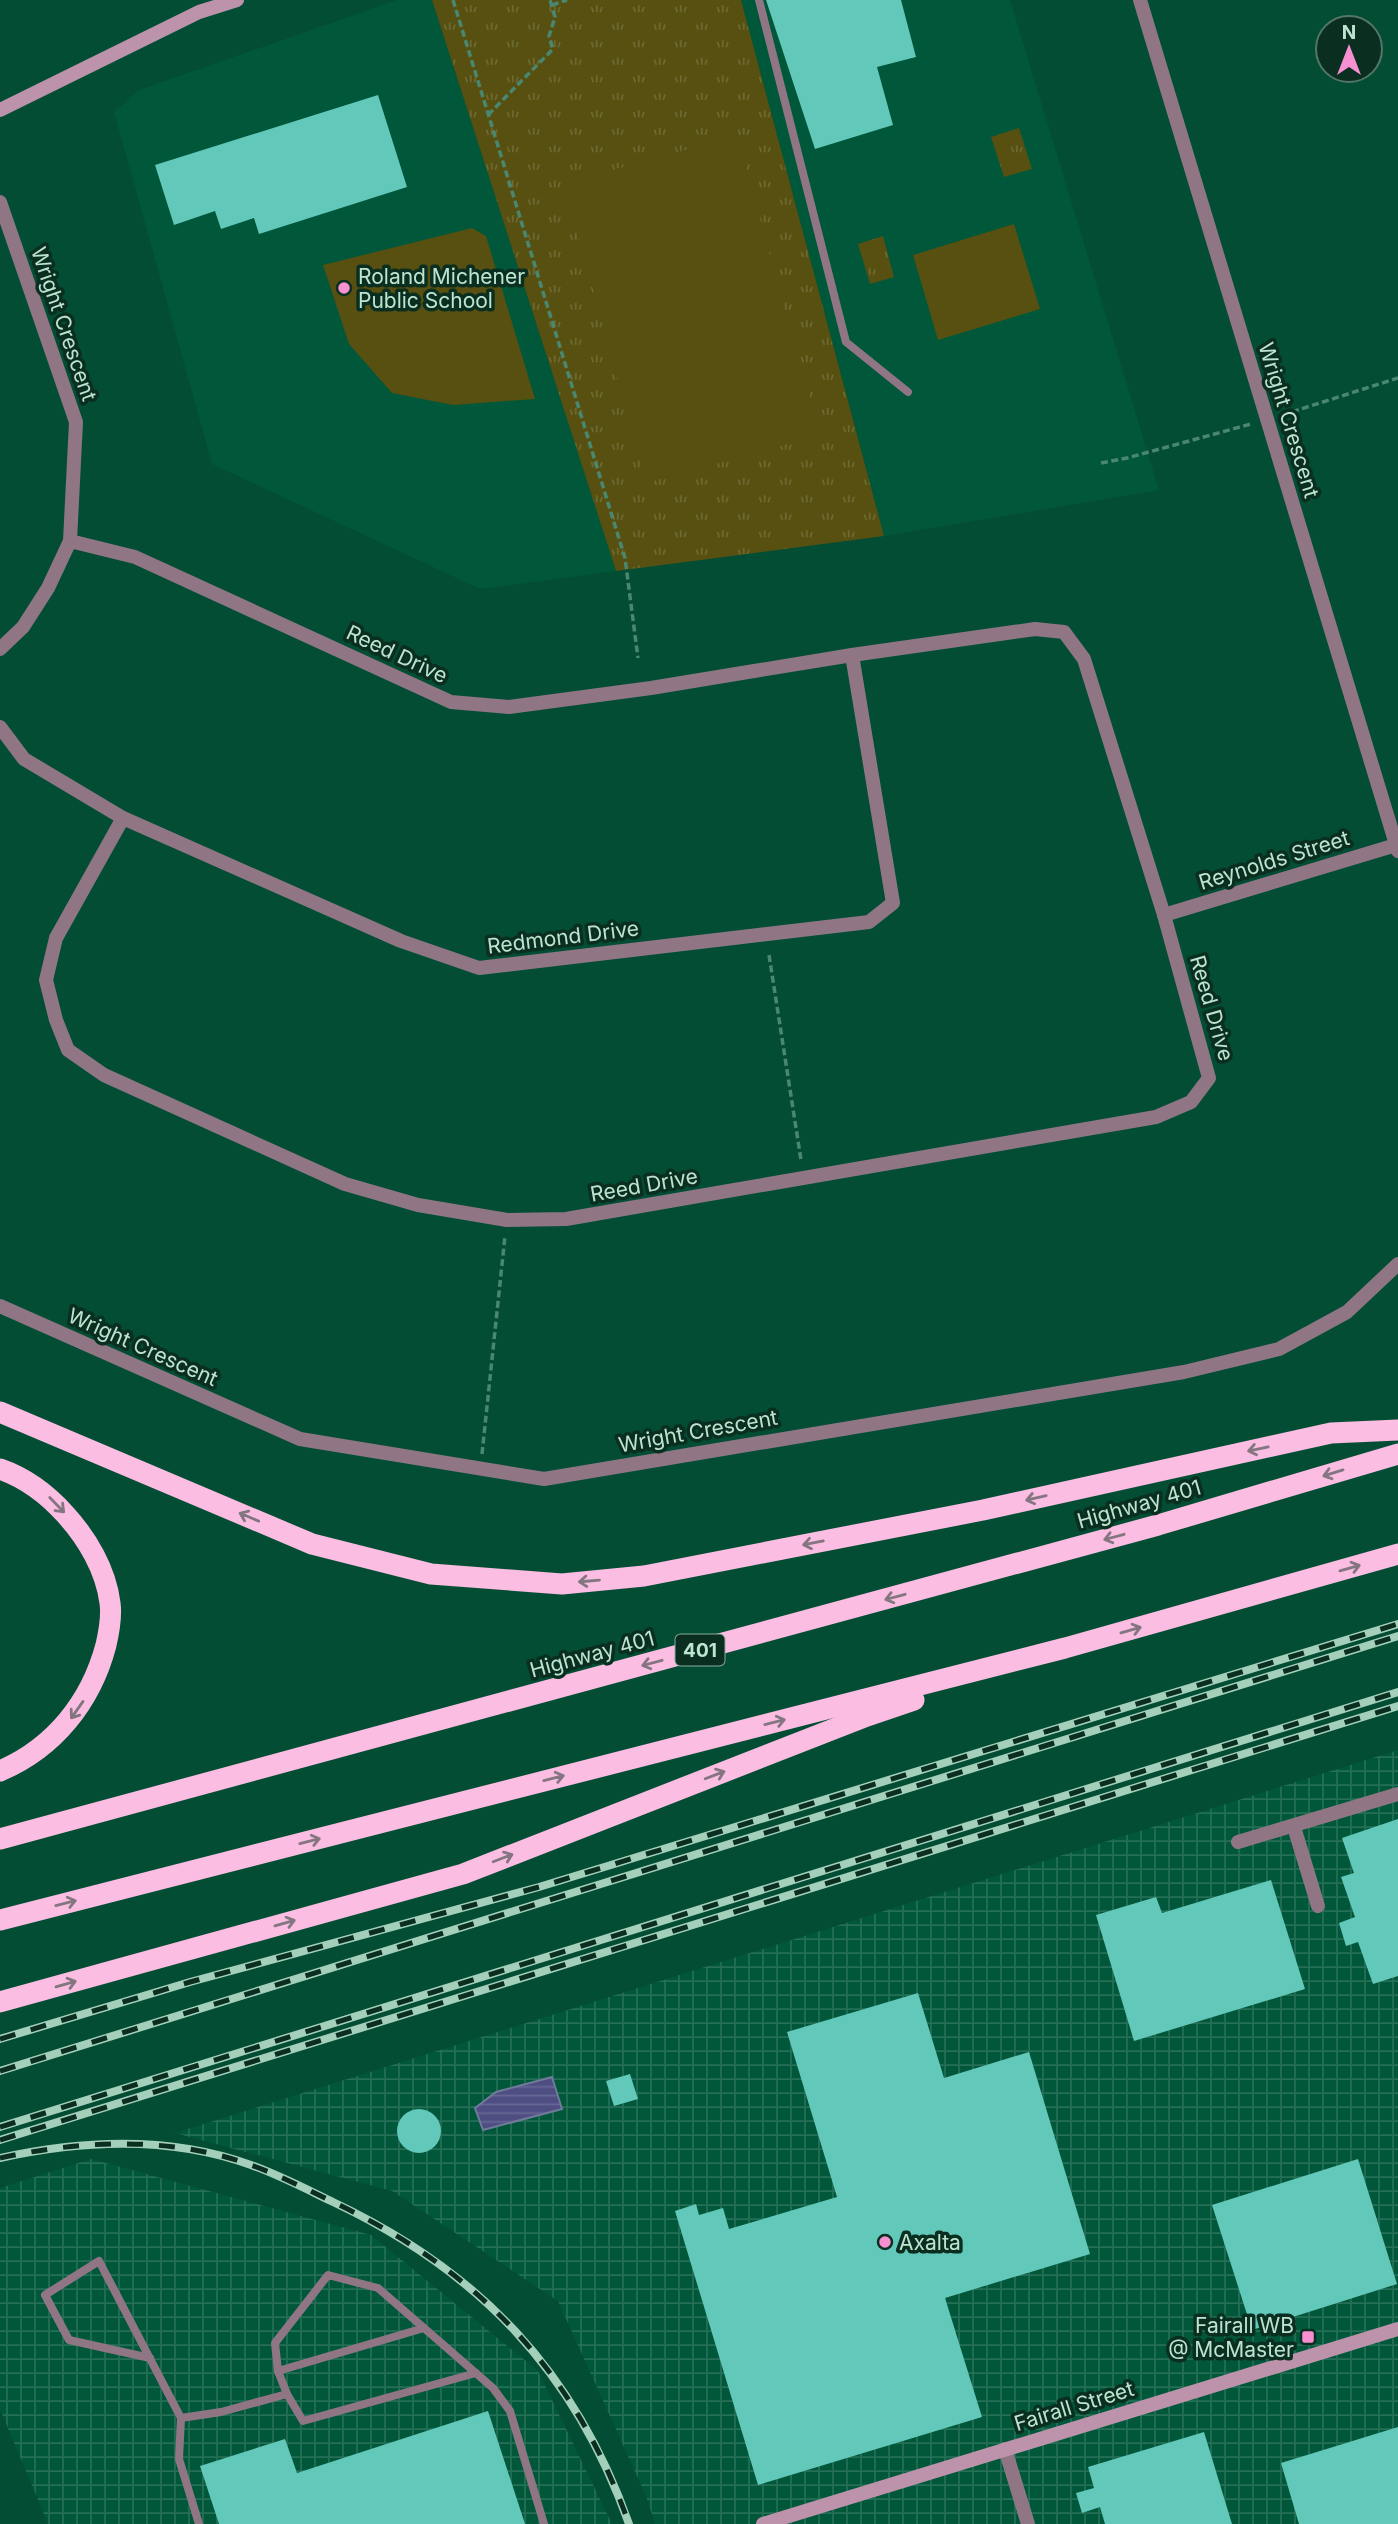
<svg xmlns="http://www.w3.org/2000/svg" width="1398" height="2524" font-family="Inter,sans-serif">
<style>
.built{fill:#01573a}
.industrial{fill:url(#industrial-grid)}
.park{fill:url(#park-tufts)}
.garden{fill:#575010}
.water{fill:url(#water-rules);stroke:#707b9a;stroke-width:2}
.building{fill:#62c8b9}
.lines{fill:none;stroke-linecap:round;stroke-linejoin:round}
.path{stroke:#4a8770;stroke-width:3.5;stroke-dasharray:7 3.5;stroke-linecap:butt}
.lane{stroke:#907685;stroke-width:8}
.street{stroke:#907685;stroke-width:14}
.secondary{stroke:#bc93ab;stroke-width:14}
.highway{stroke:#fcbde2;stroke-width:21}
.rail-casing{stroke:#a4d0bb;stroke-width:8}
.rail{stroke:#0a2e20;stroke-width:5;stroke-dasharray:16;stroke-linecap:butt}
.oneway{stroke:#837681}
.poi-dot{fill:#f690d0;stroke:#0a2e20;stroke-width:2.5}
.labels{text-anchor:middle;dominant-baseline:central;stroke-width:7;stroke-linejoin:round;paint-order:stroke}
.shield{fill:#0a2e20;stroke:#87ad9b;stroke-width:2}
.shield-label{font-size:19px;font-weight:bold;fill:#bde4d0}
.poi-label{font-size:21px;fill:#bde4d0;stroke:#0a2e20;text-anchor:start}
.street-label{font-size:21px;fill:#bde4d0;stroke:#0a2e20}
</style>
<defs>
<pattern id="industrial-grid" width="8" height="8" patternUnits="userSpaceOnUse" patternTransform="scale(1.75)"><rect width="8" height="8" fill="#01573a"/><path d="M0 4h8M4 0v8" fill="none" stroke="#246f55"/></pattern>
<pattern id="park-tufts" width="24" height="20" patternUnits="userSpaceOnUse" patternTransform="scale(1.75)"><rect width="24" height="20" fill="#575010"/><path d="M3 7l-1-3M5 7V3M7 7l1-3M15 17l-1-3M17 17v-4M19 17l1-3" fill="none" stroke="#6d6932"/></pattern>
<pattern id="water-rules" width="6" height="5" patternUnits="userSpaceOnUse" patternTransform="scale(1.75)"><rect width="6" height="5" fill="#4f4e83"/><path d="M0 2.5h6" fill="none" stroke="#666794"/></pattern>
</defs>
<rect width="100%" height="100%" fill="#034d34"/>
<g class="built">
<path d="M397 0H432L616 571 480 589 212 464 114 112 139 90Z"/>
<path d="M741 0H1010L1159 490 884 536Z"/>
</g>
<g class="industrial">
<path d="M1398 1750V2524H655L646 2496 558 2301 392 2191 175 2133Z"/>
<path d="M91 2159 371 2235 538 2371 612 2524H48L0 2409V2188Z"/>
</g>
<g class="park">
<path d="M432 0H741L884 536 616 571Z"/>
<path d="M1019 128 1032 169 1004 177 991 137Z"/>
<path d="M883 236 894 277 870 284 858 244Z"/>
</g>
<g class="garden">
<path d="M737 136 820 435 646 483 564 183Z"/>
<path d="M1014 224 1040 309 938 340 913 255Z"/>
<path d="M472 228 486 236 535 399 453 405 392 393 349 344 323 265Z"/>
</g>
<path class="water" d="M552 2077 562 2109 483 2130 475 2108 496 2092Z"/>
<g class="building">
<path d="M766 0H901L916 57 877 67 893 125 815 149Z"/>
<path d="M378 95 407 187 259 234 254 218 221 229 215 211 174 225 155 165Z"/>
<path d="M1398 1819V1976L1373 1984 1358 1942 1346 1946 1339 1923 1355 1917 1341 1877 1354 1873 1342 1838Z"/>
<path d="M1271 1880 1305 1989 1134 2041 1096 1915 1156 1897 1162 1913Z"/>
<path d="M918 1993 944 2078 1029 2052 1090 2254 945 2298 982 2417 758 2485 675 2211 696 2204 699 2215 723 2208 729 2229 837 2197 787 2032Z"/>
<path d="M630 2074 638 2099 614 2106 606 2081Z"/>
<circle cx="419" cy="2131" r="22"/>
<path d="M1358 2159 1397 2284 1252 2330 1212 2205Z"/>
<path d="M488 2411 525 2524H219L200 2466 285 2439 297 2473Z"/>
<path d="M1398 2427V2524H1299L1281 2463Z"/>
<path d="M1204 2432 1232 2524H1105L1100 2507 1082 2513 1076 2493 1094 2488 1088 2467Z"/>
</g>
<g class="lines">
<g class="path">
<path d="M453 0 625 558 638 658"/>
<path d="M552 5 567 0"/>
<path d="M488 115 553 49 549 36 555 17 550 0"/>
<path d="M1282 415 1398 378"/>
<path d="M1101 463 1127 458 1251 424"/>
<path d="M769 955 801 1160"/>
<path d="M482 1454 505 1236"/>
</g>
<g class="lane">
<path d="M759 0 846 342 908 392"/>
<path d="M150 2358 69 2340 45 2295 99 2261 181 2418 179 2459 199 2524"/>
<path d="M278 2371 424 2328"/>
<path d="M287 2394 303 2421 476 2373"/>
<path d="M181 2418 221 2412 287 2394 278 2371 275 2343 328 2275 378 2288 493 2388 510 2411 544 2524"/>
</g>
<g class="street">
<path d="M1140 0 1398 851"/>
<path d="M0 202 76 422 70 541 48 588 23 627 0 649"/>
<path d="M70 541 135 557 451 702 509 707 651 688 852 655 1035 629 1064 632 1084 659 1164 915 1209 1078 1191 1102 1156 1117 566 1219 507 1220 418 1205 345 1184 104 1075 68 1050 56 1020 46 980 56 938 123 818"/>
<path d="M0 727 24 759 123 818 401 941 479 968 869 922 893 903 852 655"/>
<path d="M1164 915 1396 845"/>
<path d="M0 1306 300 1439 544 1479 1184 1372 1279 1349 1347 1312 1398 1264"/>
<path d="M1294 1827 1318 1906"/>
<path d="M1238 1842 1398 1794"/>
<path d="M1005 2449 1028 2524"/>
</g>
<g class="secondary">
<path d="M0 110 199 12 237 0"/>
<path d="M763 2524 1398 2329"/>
</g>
<g class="highway">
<path d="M0 1412 312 1544 431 1574 562 1584 644 1576 983 1510 1331 1433 1398 1430"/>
<path d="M0 1469C26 1478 46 1493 65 1514 87 1538 106 1570 110 1603 112 1617 109 1632 106 1645 91 1702 54 1748 0 1771"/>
<path d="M0 1839 1158 1525 1398 1454"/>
<path d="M0 1920 1065 1648 1398 1554"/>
<path d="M0 2002 463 1874 867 1716 914 1700"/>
</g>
<g class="rail-casing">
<g id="rail">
<path d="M0 2039 190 1982 539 1887 1398 1624"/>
<path d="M0 2071 1398 1636"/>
<path d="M0 2127 1398 1692"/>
<path d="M0 2140 1398 1706"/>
<path d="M0 2158C82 2140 171 2136 251 2165 279 2175 306 2189 333 2202 479 2271 575 2371 629 2524"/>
</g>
</g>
<use href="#rail" class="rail"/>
</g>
<defs><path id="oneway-shaft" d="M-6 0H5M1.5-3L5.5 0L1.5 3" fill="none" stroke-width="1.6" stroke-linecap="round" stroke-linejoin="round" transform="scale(1.75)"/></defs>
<g class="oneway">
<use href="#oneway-shaft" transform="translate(1258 1449) rotate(168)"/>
<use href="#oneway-shaft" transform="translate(1333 1473) rotate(163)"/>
<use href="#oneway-shaft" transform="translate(1036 1498) rotate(167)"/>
<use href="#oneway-shaft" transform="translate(57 1505) rotate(46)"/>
<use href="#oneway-shaft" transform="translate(249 1517) rotate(-157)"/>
<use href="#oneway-shaft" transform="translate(1114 1537) rotate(165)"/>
<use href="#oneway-shaft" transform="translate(813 1543) rotate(169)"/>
<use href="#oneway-shaft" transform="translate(1350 1568) rotate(-16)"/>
<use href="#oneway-shaft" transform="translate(589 1581) rotate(175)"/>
<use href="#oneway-shaft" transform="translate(895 1597) rotate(165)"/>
<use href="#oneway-shaft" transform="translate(1131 1630) rotate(-16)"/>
<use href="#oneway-shaft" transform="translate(652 1663) rotate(165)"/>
<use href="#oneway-shaft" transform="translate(77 1710) rotate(125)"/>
<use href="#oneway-shaft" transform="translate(775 1722) rotate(-14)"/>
<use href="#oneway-shaft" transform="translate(715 1775) rotate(-21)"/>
<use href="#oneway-shaft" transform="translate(554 1778) rotate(-14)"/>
<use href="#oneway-shaft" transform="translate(310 1841) rotate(-14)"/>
<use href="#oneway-shaft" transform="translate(503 1858) rotate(-21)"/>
<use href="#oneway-shaft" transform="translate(66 1903) rotate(-14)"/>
<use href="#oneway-shaft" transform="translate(285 1923) rotate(-16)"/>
<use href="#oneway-shaft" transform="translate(66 1984) rotate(-16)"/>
</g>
<g class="poi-dot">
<circle cx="344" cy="288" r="7"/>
<circle cx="885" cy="2242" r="7"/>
<rect x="1301" y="2330" width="14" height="14" rx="3.5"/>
</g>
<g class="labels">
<rect class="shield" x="675.5" y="1634.5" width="49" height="31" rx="5"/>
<g class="shield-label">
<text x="700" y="1650">401</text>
</g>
<g class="poi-label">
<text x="358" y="276">Roland Michener<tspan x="358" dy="24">Public School</tspan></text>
<text x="899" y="2242">Axalta</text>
<text x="1294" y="2325" text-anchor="end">Fairall WB<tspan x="1294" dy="24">@ McMaster</tspan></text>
</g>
<g class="street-label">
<text transform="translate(64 324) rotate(71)">Wright Crescent</text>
<text transform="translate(1289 420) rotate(73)">Wright Crescent</text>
<text transform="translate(397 654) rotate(25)">Reed Drive</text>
<text transform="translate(1274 860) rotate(-17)">Reynolds Street</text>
<text transform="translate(563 937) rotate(-7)">Redmond Drive</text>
<text transform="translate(1212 1008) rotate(74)">Reed Drive</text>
<text transform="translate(644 1185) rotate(-10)">Reed Drive</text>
<text transform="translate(143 1347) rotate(24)">Wright Crescent</text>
<text transform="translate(698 1431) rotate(-10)">Wright Crescent</text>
<text transform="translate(1139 1504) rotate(-16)">Highway 401</text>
<text transform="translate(592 1654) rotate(-15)">Highway 401</text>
<text transform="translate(1074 2406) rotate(-17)">Fairall Street</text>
</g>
</g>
<g transform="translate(1349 49)"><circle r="33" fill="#0a2e20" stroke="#527766" stroke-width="2"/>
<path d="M0-5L12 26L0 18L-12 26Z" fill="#f690d0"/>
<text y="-10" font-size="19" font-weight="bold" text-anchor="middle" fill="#bde4d0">N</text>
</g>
</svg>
